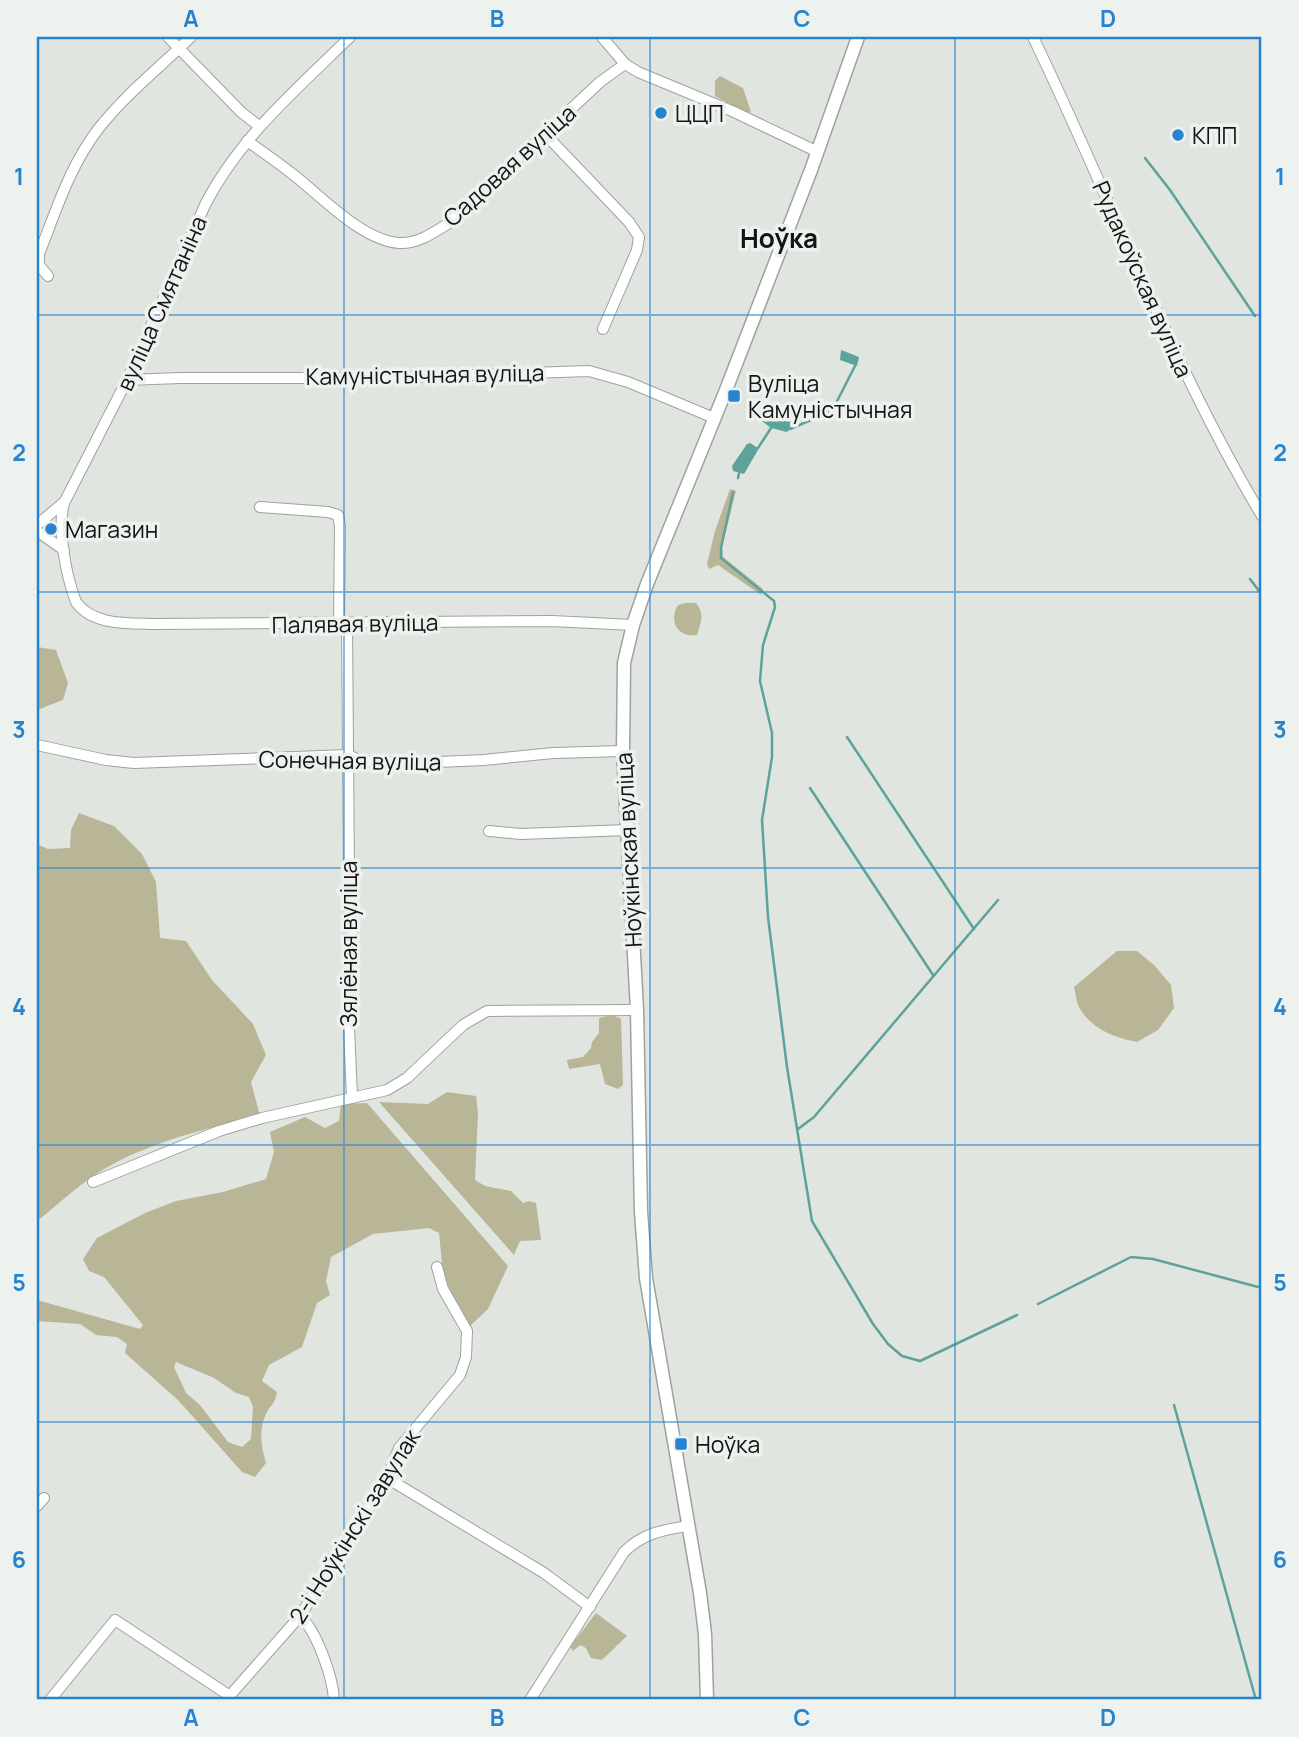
<svg xmlns="http://www.w3.org/2000/svg" width="1299" height="1737" font-family="Manrope,sans-serif">
<style>
.green{fill:#b8b696;fill-rule:evenodd}
.water{fill:#5da29b}
.lines{fill:none;stroke-linecap:round;stroke-linejoin:round}
.stream{stroke:#5da29b;stroke-width:2.5}
.minor-casing{stroke:#9ea29f;stroke-width:12}
.major-casing{stroke:#9ea29f;stroke-width:15}
.minor{stroke:#fff;stroke-width:10}
.major{stroke:#fff;stroke-width:12}
.grid{fill:none;stroke:#2583cf;stroke-width:2;stroke-opacity:0.55}
.poi-dot{fill:#2583cf;stroke:#eef2ee;stroke-width:2.5}
.labels{text-anchor:middle;dominant-baseline:central;stroke-width:7;stroke-linejoin:round;paint-order:stroke}
.poi-label{font-size:23px;fill:#141514;stroke:#eef2ee;text-anchor:start}
.street-label{font-size:23px;fill:#141514;stroke:#eef2ee}
.quarter-label{font-size:26px;font-weight:bold;fill:#141514;stroke:#eef2ee}
.neatline{fill:none;stroke:#2583cf;stroke-width:2.5}
.grid-label{font-size:23px;text-anchor:middle;font-weight:bold;fill:#2583cf}
</style>
<rect width="100%" height="100%" fill="#e0e5e0"/>
<g class="green">
<path d="M720 76 743 88 751 112 747 113 715 96V81Z"/>
<path d="M730 489 736 491 722 547 723 557 763 589 761 595 718 565 709 569 707 564 715 531Z"/>
<path d="M686 603H696C705 615 701 622 697 635 678 638 668 621 678 605Z"/>
<path d="M37 647 56 650 68 683 63 700 37 710Z"/>
<path d="M79 813 114 826 142 854 156 882 160 938 186 941 212 980 253 1024 266 1055 251 1082 260 1116C208 1128 152 1141 106 1168 81 1182 59 1204 37 1221V844L48 849 70 848 71 830Z"/>
<path d="M1117 951H1137L1154 965 1171 985 1174 1008 1158 1030 1137 1042C1115 1038 1092 1029 1080 1009 1076 1003 1076 994 1074 987Z"/>
<path d="M612 1015 621 1019 623 1085 618 1089 605 1084 600 1064 569 1069 567 1060 583 1057 591 1048 592 1042 599 1033V1018Z"/>
<path d="M447 1092 476 1096 478 1113 475 1180 485 1186 511 1191 523 1203 529 1201 536 1203 541 1240 520 1241 514 1255 379 1102 428 1104Z"/>
<path d="M367 1103 508 1266 488 1309 468 1328 443 1274 439 1233 429 1228 373 1234 331 1257 326 1281 330 1295 317 1303 302 1347 269 1365 262 1381 277 1392C274 1406 272 1403 267 1412 258 1429 261 1446 266 1463L255 1477 242 1472 179 1401 125 1353 127 1344 117 1337 96 1335 80 1324 37 1321V1300L140 1329 143 1325 104 1277 89 1271 83 1259 97 1238 145 1213 176 1201 223 1192 266 1179 274 1152 270 1132 305 1117 325 1128 339 1121 341 1104ZM176 1362 214 1378 236 1393 249 1397 253 1407 251 1439 242 1447 228 1442 200 1405 186 1393 174 1367Z"/>
<path d="M596 1613 627 1636 602 1660 591 1658C587 1652 588 1647 580 1645L573 1651 570 1647Z"/>
</g>
<g class="water">
<path d="M841 350 859 357 857 366 840 360Z"/>
<path d="M768 406 791 414 790 429 787 432 771 428 759 419 760 412Z"/>
<path d="M750 443 758 448V450L744 474 733 471 732 466 747 444Z"/>
</g>
<g class="lines">
<g class="stream">
<path d="M1145 158 1170 190 1255 316"/>
<path d="M790 429 832 411 855 366"/>
<path d="M758 448 771 428"/>
<path d="M738 478 739 473"/>
<path d="M733 492 721 548V558L774 601 775 607 763 645 760 681 772 733V757L762 820 768 917 787 1067 812 1221 873 1324 888 1344 902 1356 920 1361 1017 1315"/>
<path d="M1250 579 1262 595"/>
<path d="M847 737 974 929"/>
<path d="M810 788 933 975"/>
<path d="M798 1129 814 1117 998 900"/>
<path d="M1038 1304 1131 1257 1153 1259 1262 1288"/>
<path d="M1174 1405 1256 1700"/>
</g>
<g class="minor-casing">
<g id="minor">
<path d="M168 37 241 112 259 126"/>
<path d="M350 37C297 89 239 138 205 205L127 380 64 503C57 530 66 575 76 602 93 626 129 623 156 624L552 621 633 625"/>
<path d="M602 37 625 64 638 72 732 111 818 152"/>
<path d="M1033 37C1110 196 1171 364 1262 516"/>
<path d="M545 134 629 222 639 237 637 250 603 329"/>
<path d="M247 141C263 152 280 164 295 176 323 198 362 240 399 243 418 244 433 233 449 223L600 82 625 64"/>
<path d="M48 276 39 265V254C56 211 70 165 99 128 126 94 160 67 191 37"/>
<path d="M127 380 180 378H389L589 371 628 382 714 418"/>
<path d="M260 507 328 512 338 515 340 526 339 623"/>
<path d="M37 525 63 503"/>
<path d="M37 531 64 550"/>
<path d="M347 624 349 877 353 944 347 983 352 1096"/>
<path d="M37 745 106 760 134 763 348 755 361 761 414 763 484 760 553 753 623 751"/>
<path d="M489 831 521 834 627 830"/>
<path d="M93 1182 219 1131 262 1118 387 1090 407 1078 463 1025 487 1011 637 1010"/>
<path d="M387 1478 544 1573 590 1607"/>
<path d="M37 1506 44 1498"/>
<path d="M300 1616C317 1631 333 1678 334 1700"/>
<path d="M50 1700 115 1620 230 1696"/>
<path d="M226 1700 300 1616 387 1478 399 1448 460 1375 466 1357 467 1331 443 1289 437 1267"/>
<path d="M530 1700 624 1552C643 1533 663 1530 688 1526"/>
</g>
</g>
<g class="major-casing">
<path id="major" d="M707 1700 705 1634 700 1593 646 1278 641 1212 637 1010 623 751 624 663 633 625 647 584 726 390 811 170 858 37"/>
</g>
<use href="#minor" class="minor"/>
<use href="#major" class="major"/>
</g>
<path class="grid" d="M344 37V1700M650 37V1700M955 37V1700M37 315H1262M37 592H1262M37 868H1262M37 1145H1262M37 1422H1262"/>
<g class="poi-dot">
<circle cx="661" cy="113" r="7"/>
<circle cx="1178" cy="135" r="7"/>
<rect x="727" y="389" width="14" height="14" rx="3.5"/>
<circle cx="51" cy="529" r="7"/>
<rect x="674" y="1437" width="14" height="14" rx="3.5"/>
</g>
<g class="labels">
<g class="poi-label">
<text x="675" y="113">ЦЦП</text>
<text x="1192" y="135">КПП</text>
<text x="748" y="383">Вуліца<tspan x="748" dy="26">Камуністычная</tspan></text>
<text x="65" y="529">Магазин</text>
<text x="695" y="1444">Ноўка</text>
</g>
<g class="street-label">
<text transform="translate(509 165) rotate(-42)">Садовая вуліца</text>
<text transform="translate(1143 279) rotate(66)">Рудакоўская вуліца</text>
<text transform="translate(161 303) rotate(-66)">вуліца Смятаніна</text>
<text transform="translate(425 374) rotate(-1)">Камуністычная вуліца</text>
<text transform="translate(355 623) rotate(-1)">Палявая вуліца</text>
<text transform="translate(350 760) rotate(1)">Сонечная вуліца</text>
<text transform="translate(628 850) rotate(-93)">Ноўкінская вуліца</text>
<text transform="translate(348 944) rotate(-90)">Зялёная вуліца</text>
<text transform="translate(354 1526) rotate(-58)">2-і Ноўкінскі завулак</text>
</g>
<g class="quarter-label">
<text x="779" y="238">Ноўка</text>
</g>
</g>
<rect width="1299" height="1737" fill="none" stroke="#eef2ee" stroke-width="77"/>
<rect x="38" y="38" width="1222" height="1660" class="neatline"/>
<g class="grid-label">
<text x="191" y="27">A</text>
<text x="497" y="27">B</text>
<text x="802" y="27">C</text>
<text x="1108" y="27">D</text>
<text x="19" y="185">1</text>
<text x="1280" y="185">1</text>
<text x="19" y="461">2</text>
<text x="1280" y="461">2</text>
<text x="19" y="738">3</text>
<text x="1280" y="738">3</text>
<text x="19" y="1015">4</text>
<text x="1280" y="1015">4</text>
<text x="19" y="1291">5</text>
<text x="1280" y="1291">5</text>
<text x="19" y="1568">6</text>
<text x="1280" y="1568">6</text>
<text x="191" y="1726">A</text>
<text x="497" y="1726">B</text>
<text x="802" y="1726">C</text>
<text x="1108" y="1726">D</text>
</g>
</svg>
